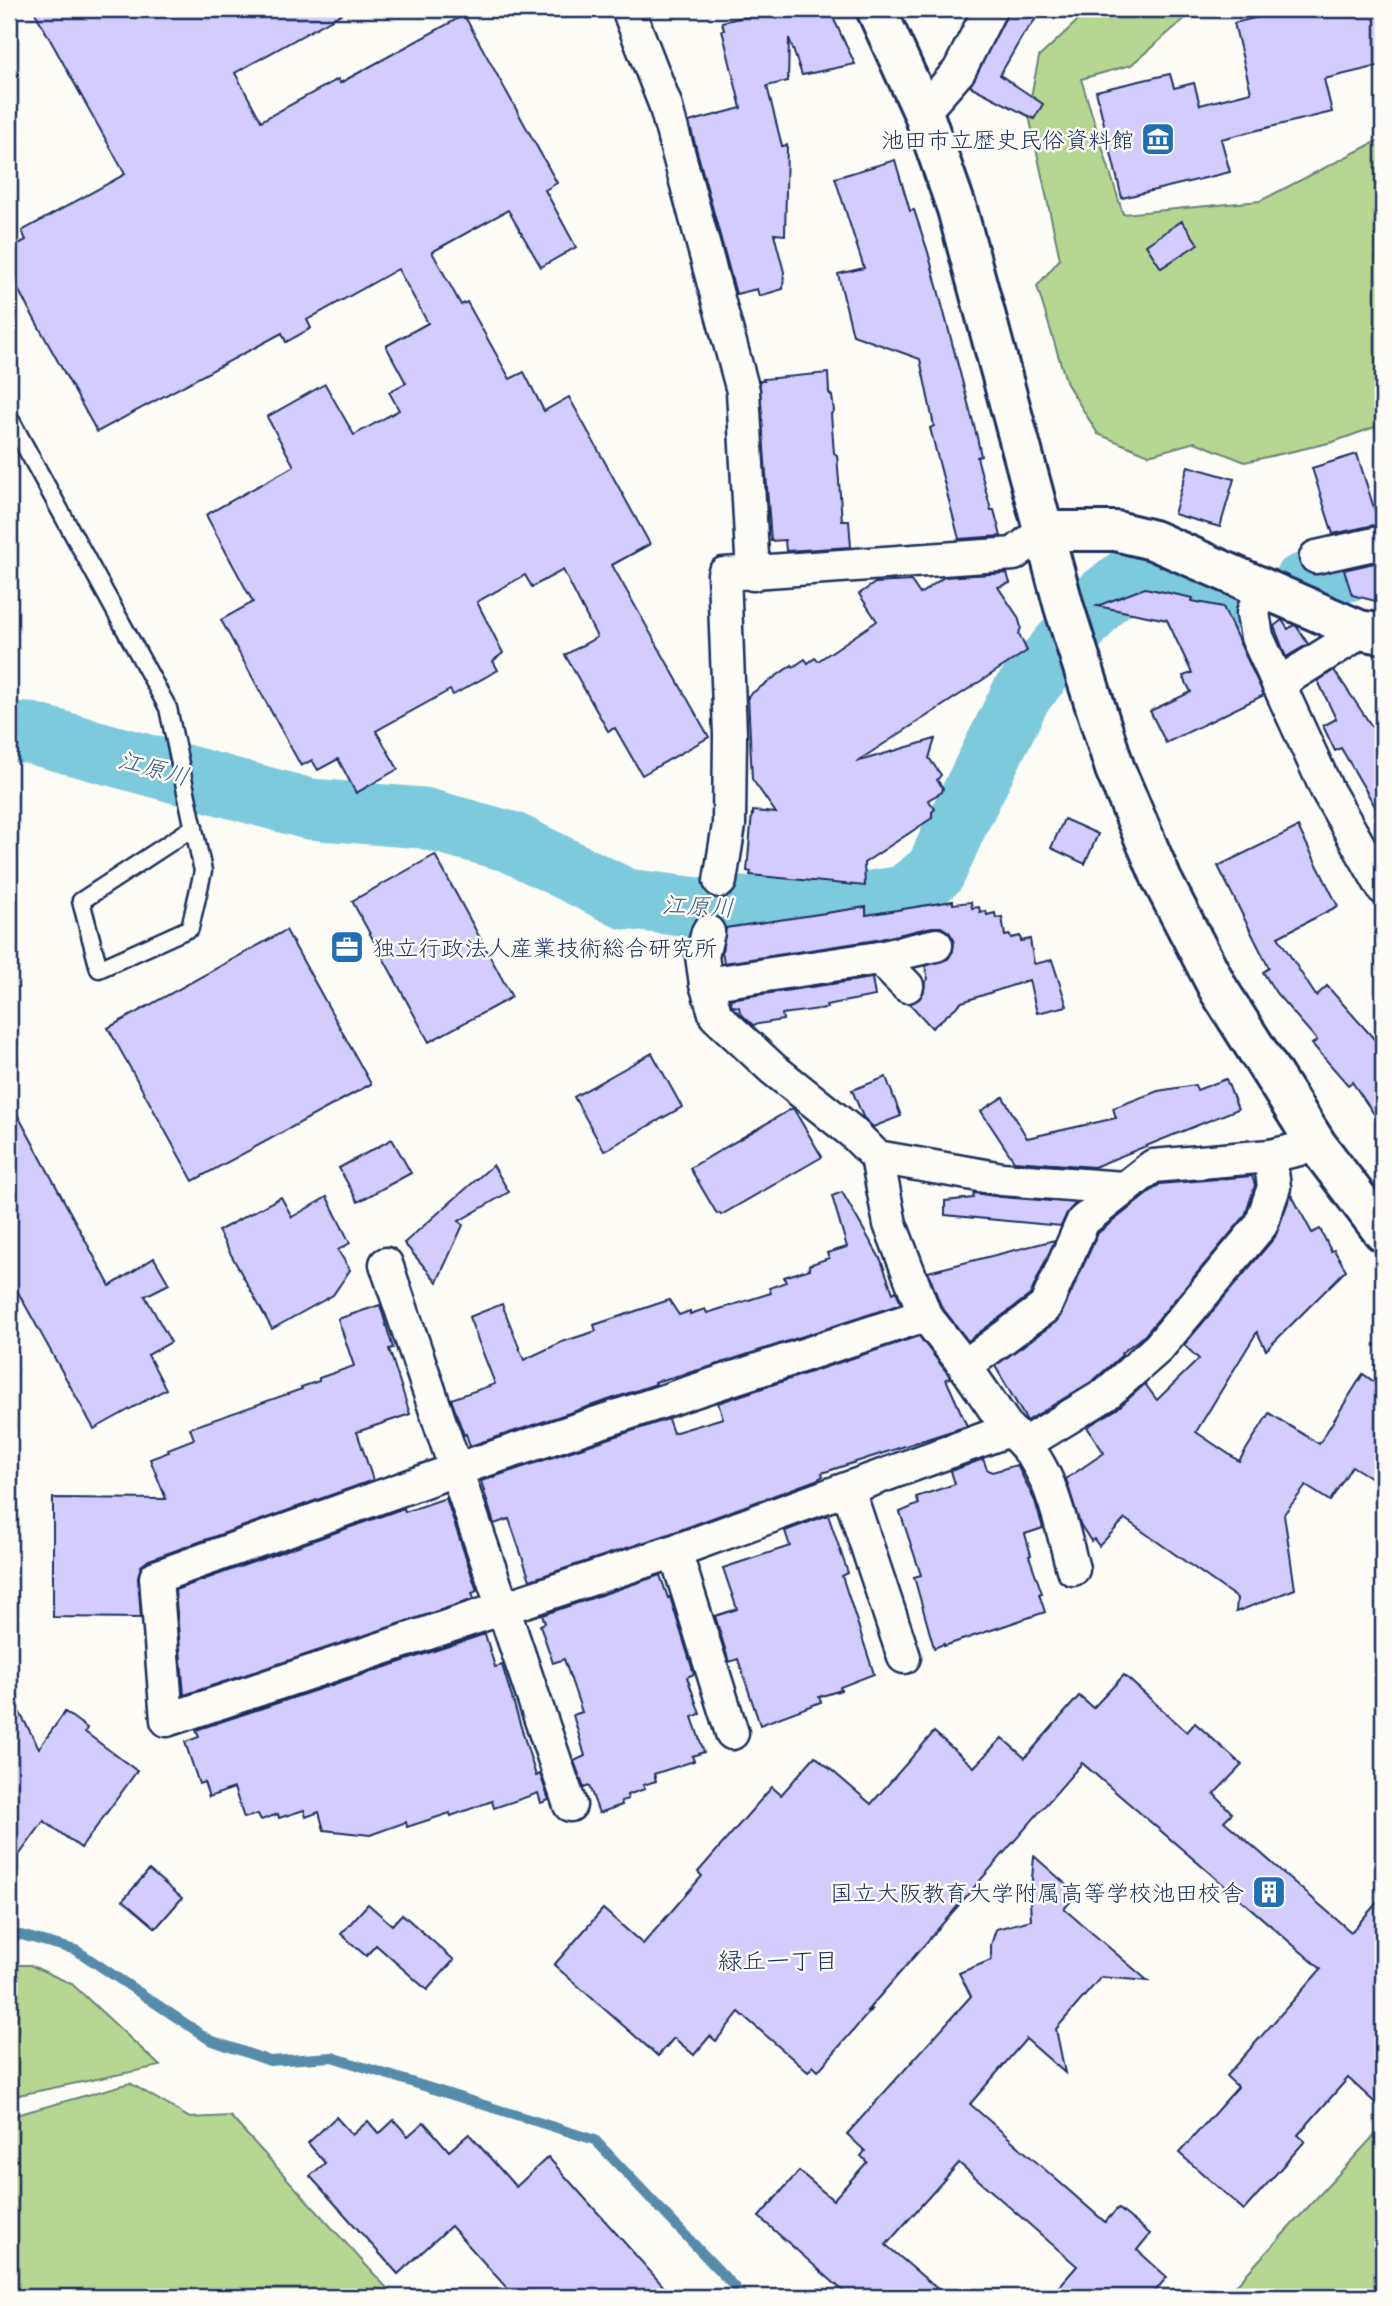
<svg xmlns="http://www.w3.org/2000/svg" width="1392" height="2306" font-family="Mali,'Klee One',sans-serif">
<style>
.green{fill:#b5d791;stroke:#688378;stroke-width:2}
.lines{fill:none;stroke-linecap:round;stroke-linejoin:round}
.stream{stroke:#568caa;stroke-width:10}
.river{stroke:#7ecadd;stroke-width:61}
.building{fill:#d5ccfe;stroke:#1b2f5e;stroke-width:2}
.service-casing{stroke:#1b2f5e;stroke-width:21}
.minor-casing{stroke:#1b2f5e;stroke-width:37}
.tertiary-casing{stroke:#1b2f5e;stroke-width:44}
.service{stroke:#fdfcf7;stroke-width:16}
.minor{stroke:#fdfcf7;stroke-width:32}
.tertiary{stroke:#fdfcf7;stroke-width:38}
.labels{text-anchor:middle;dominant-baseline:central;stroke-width:5;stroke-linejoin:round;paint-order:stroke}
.poi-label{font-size:23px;fill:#1b2f5e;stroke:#fdfcf7;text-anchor:end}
.water-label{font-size:24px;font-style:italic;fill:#395e84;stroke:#fdfcf7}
.neighbourhood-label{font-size:24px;fill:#1b2f5e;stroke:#fdfcf7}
</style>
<rect width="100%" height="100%" fill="#fdfcf7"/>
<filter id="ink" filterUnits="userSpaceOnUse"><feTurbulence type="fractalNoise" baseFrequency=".0143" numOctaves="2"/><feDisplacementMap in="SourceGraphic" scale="14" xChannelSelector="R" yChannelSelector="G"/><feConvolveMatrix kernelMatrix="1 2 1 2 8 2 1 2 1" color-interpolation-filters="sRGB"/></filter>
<g filter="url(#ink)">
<g class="green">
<path d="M1090 9H1196L1131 65 1081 79 1123 214 1260 201 1383 138V424L1333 442 1245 462 1195 442 1149 455 1098 434 1067 384 1037 286 1060 259 1028 111 1039 57Z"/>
<path d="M9 1965H30L72 1984 160 2066 9 2097Z"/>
<path d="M130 2083 190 2118 230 2116 395 2297H12L11 2295 9 2297V2117Z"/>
<path d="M1383 2126V2297H1225Z"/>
</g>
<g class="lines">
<path class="stream" d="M9 1936 21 1935 76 1950 210 2040 270 2061 332 2057 595 2140 744 2297"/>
<g class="river">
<path d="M1302 584 1383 561"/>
<path d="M9 732 30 733 309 809 423 818 511 842 626 899 698 908 847 905 904 896 936 871 954 830 1021 695 1102 598 1135 573 1168 575 1226 601 1235 599"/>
</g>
</g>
<g class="building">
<path d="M33 9H350L235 73 261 121 338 79 340 83 464 15 557 183 545 190 576 247 541 267 508 210 432 252 461 305 467 302 510 379 524 372 544 411 569 397 650 544 612 565 709 737 642 775 615 728 608 731 565 655 597 637 563 570 532 587 525 575 477 602 503 653 493 661 498 670 453 695 450 690 376 731 398 769 356 793 338 759 318 770 312 760 301 766 221 620 253 602 206 515 294 466 267 417 325 384 354 435 399 410 389 392 406 383 386 346 428 323 398 269 307 320 311 328 286 342 282 333 97 432 9 273V249L26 240 22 231 125 174Z"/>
<path d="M780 9H829L855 64 802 75 789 38 788 81 767 86 782 146 787 145 785 235 774 234 784 272 783 289 759 296 757 289 736 294 689 122 741 108 722 30H724L722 22Z"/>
<path d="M1008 9H1020L1035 20 1023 35 1000 75 1043 104 1034 119 970 86 1006 17Z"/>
<path d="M1291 9H1383V65L1324 79 1332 112 1221 139 1230 172 1122 198 1096 91 1170 74 1174 88 1194 83 1200 105 1251 92 1234 23Z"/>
<path d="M895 160 910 211 914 210 928 252 977 437 981 456 977 457 991 510H994L1001 536 959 539 930 428 934 426 920 359 853 335 838 274 864 268 835 178Z"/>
<path d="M1182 221 1198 244 1161 268 1146 245Z"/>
<path d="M828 373 829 393 832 396 834 411 831 414 834 453 837 455 842 521H849L851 547 786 551 785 540 771 541 759 381H764L763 379Z"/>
<path d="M1357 454 1379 524 1333 534 1312 468Z"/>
<path d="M1188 466 1234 479 1220 527 1174 514Z"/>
<path d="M1383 561V603L1352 595 1344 570Z"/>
<path d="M1007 573 1010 583 998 587 1018 617 1021 627 1019 634 1027 651 856 762 935 739 929 758 941 775 937 780 943 788 942 792 928 800 935 809 932 812V818L864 863 865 886 750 875 751 872 747 871 752 813 753 816V811L776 813 752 779 748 696 792 665 793 667 805 659 808 663 815 658 818 661 877 621 859 594 875 583 911 581 920 594 944 577Z"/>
<path d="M1145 588 1193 598 1192 601 1223 607 1264 695 1166 743 1150 711 1191 692 1183 676 1192 673 1167 620 1097 606Z"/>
<path d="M1282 620 1288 629 1294 625 1297 627 1308 644 1286 657 1274 626Z"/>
<path d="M1334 670 1383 743V820L1341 748 1335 751 1323 726 1336 719 1318 681Z"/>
<path d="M1064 819 1098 834 1085 864 1051 848Z"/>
<path d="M1298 827 1338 906 1278 937 1316 996 1327 986 1383 1049V1127L1352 1082 1348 1085 1312 1044 1317 1040 1276 993 1263 972 1269 968 1218 866Z"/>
<path d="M435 855 512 997 429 1042 352 901Z"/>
<path d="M953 901V904L971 902 972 908 979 907 980 912 986 911 987 915 995 913 996 918 1002 917 1005 936 1010 935 1011 938 1020 936 1021 941 1030 939 1034 964 1052 960 1067 1006 1037 1013 1029 980 962 1002 932 1028 910 1004 919 999 924 991 925 982 928 979 925 966 948 959 953 951 954 940 949 932 941 927H932L876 940 724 963 722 951 726 928 866 907V915Z"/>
<path d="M286 930 371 1084 193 1181 108 1028Z"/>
<path d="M872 978 875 996 826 1005 827 1008 782 1014 783 1020 753 1025 740 1013 739 1007 732 1006 730 999Z"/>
<path d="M652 1053 682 1107 604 1151 574 1097Z"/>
<path d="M886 1077 901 1116 873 1127 863 1117 852 1090Z"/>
<path d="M1226 1079 1238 1109 1094 1167 1014 1161 981 1111 1003 1097 1027 1138 1116 1118 1113 1108 1158 1091 1195 1085 1197 1090Z"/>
<path d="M9 1099 110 1286 154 1258 169 1284 145 1296 171 1342 148 1355 166 1389 94 1429 9 1276Z"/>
<path d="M793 1108 822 1157 721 1215 719 1213 717 1214 690 1168Z"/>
<path d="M392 1139 411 1173 358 1202 339 1168Z"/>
<path d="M493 1165 509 1192 459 1221 463 1225 437 1282 404 1243Z"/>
<path d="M1252 1176 1255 1185 1245 1216 1145 1335 1121 1353 1122 1355 1094 1380 1027 1421 995 1366 1056 1322 1061 1315 1098 1233 1160 1184Z"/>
<path d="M842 1192 881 1260 893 1293 896 1291 901 1304 706 1368 655 1382 656 1384 470 1446 466 1434 464 1435 451 1399 495 1384 469 1317 502 1304 524 1360 562 1342 596 1331 594 1325 669 1300 679 1315 690 1311V1314L705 1309 707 1313 771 1293 769 1288 786 1282 784 1277 810 1269 809 1265 829 1258 827 1253 847 1247 832 1196Z"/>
<path d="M974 1193 1001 1197 1076 1203 1067 1213 1061 1226 945 1215V1201L973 1198Z"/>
<path d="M1291 1194 1312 1233 1320 1229 1331 1251 1334 1250 1346 1270 1266 1350 1257 1332 1196 1432 1239 1461 1269 1413 1319 1444 1363 1374 1383 1388V1485L1352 1466 1330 1501 1306 1486 1284 1514 1295 1589 1236 1612 1237 1598 1125 1519 1099 1546 1094 1539 1091 1541 1080 1524 1066 1479 1104 1453 1087 1427 1117 1409 1145 1384 1157 1400 1199 1359 1184 1345 1275 1237Z"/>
<path d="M281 1197 292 1217 327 1197 350 1243 338 1250 350 1270 333 1295 272 1329 218 1231Z"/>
<path d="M1055 1240 1030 1295 968 1341 941 1306 928 1272Z"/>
<path d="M380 1305 393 1348 389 1349 410 1414 357 1432 373 1480 149 1560 141 1566 138 1578 141 1618 53 1617V1498L166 1499 150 1459 169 1452 168 1449 194 1439 190 1428 302 1389 301 1387 319 1381V1378L354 1366 338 1319Z"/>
<path d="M919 1336 951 1378 946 1379 967 1426 822 1473 823 1476 816 1480 669 1534 530 1580 509 1519 494 1524 481 1481 668 1419 673 1433 723 1418 718 1403Z"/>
<path d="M983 1459 987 1469 992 1472 1017 1465 1035 1501 1043 1528 1025 1534 1031 1555 1029 1556 1042 1593 1039 1594 1045 1612 944 1646V1644L934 1648 914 1577 921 1575 900 1512 919 1504 916 1497 955 1484 951 1471Z"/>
<path d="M446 1498 477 1591 472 1593 474 1599 184 1695 175 1590 404 1508 405 1512Z"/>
<path d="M828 1515 848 1573 842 1576 874 1674 840 1687 841 1690 819 1697 821 1702 760 1725 738 1659 729 1662 715 1616 737 1609 723 1568 790 1546 785 1531Z"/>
<path d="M660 1575 668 1598 670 1597 694 1674 687 1677 700 1714 692 1717 704 1752 692 1756 694 1761 654 1774 656 1781 643 1785 645 1789 627 1795 628 1799 621 1801 622 1805 599 1813 589 1786 584 1788 574 1761 585 1756 573 1715 582 1712 564 1659 553 1663 540 1625 545 1623 542 1615Z"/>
<path d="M485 1634 495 1667 502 1665 536 1776 540 1774 549 1800 541 1803 538 1793 494 1808 492 1801 451 1816 450 1813 407 1827 406 1822 370 1835 324 1830 319 1812 306 1817 304 1810 279 1818 278 1814 261 1820 258 1814 244 1818 234 1788 209 1797 204 1782 199 1784 185 1742 199 1737 196 1730Z"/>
<path d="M1124 1675 1187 1732 1195 1723 1242 1765 1214 1794 1232 1813 1224 1821 1351 1932 1383 1896V2110L1348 2078 1298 2135 1305 2141 1244 2210 1179 2153 1238 2087 1226 2076 1321 1969 1082 1763 866 2012 872 2009 818 2071 813 2066 808 2072 739 2012 716 2041 710 2036 694 2055 674 2038 658 2056 554 1965 603 1909 643 1944 702 1876 698 1872 772 1787 781 1795 815 1756 871 1804 934 1732 974 1767 1002 1738 1025 1758 1079 1696 1093 1708Z"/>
<path d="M9 1693 39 1748 65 1712 87 1728 85 1732 137 1771 81 1848 44 1821 9 1869Z"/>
<path d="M1034 1856 1077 1894 1064 1909 1148 1981 1101 1977 1056 2029 1065 2073 1026 2039 970 2104 1105 2222 1118 2208 1150 2234 1137 2250 1167 2277 1150 2297H1050L1077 2266 959 2163 886 2245 947 2297H850L759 2217 799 2171 833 2200 867 2162 861 2156 865 2151 847 2134 971 1996 959 1973 991 1960V1945L996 1929 1031 1920 1030 1901Z"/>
<path d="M149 1870 182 1898 156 1928 123 1900Z"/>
<path d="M368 1904 392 1925 402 1914 454 1960 427 1990 376 1945 366 1956 341 1934Z"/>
<path d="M336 2117 352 2135 368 2121 379 2134 394 2120 408 2136 424 2122 449 2151 469 2134 516 2187 548 2157 673 2297H515L451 2226 398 2274 310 2176 325 2163 308 2143Z"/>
</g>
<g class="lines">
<g class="service-casing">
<path id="service" d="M9 417 168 708 203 871 190 928 99 969 81 901 194 827"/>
</g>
<g class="minor-casing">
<g id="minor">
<path d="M628 9 665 104 743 391 753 574"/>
<path d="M923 112 959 71 990 9"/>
<path d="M1316 557 1383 542"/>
<path d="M1262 588 1253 613 1257 637 1327 790 1383 888"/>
<path d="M1278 684 1347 641 1359 630"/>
<path d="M720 881 729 825 730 735 724 574 1014 554 1043 531"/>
<path d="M879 958 907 986"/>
<path d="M706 984 702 956 708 932"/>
<path d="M877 1157 1002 1179 1123 1188"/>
<path d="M386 1264 570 1805"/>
<path d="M925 1315 455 1470 156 1577 167 1720 675 1551 1009 1430 965 1366 925 1315 890 1224 877 1157 852 1132 773 1069 716 1016 706 984 879 958 936 945"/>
<path d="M965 1366 1045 1307 1083 1221 1153 1166 1270 1156 1317 1145"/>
<path d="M1010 1431C1051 1462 1060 1522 1073 1569"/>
<path d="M1026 1443 1105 1395 1158 1348 1261 1225 1274 1187 1270 1156"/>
<path d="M848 1489 904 1657"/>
<path d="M675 1551 732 1733"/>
</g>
</g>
<g class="tertiary-casing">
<g id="tertiary">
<path d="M876 9 923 112 957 209 1064 607 1115 769 1162 880 1219 990 1317 1145 1383 1232"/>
<path d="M1043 531H1116L1153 540 1359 630 1383 634"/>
</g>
</g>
<use href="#service" class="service"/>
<use href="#minor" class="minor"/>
<use href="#tertiary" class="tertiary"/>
</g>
</g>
<defs>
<g id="museum-square" transform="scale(1.75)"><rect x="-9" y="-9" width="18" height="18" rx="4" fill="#1f6fb2" stroke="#fdfcf7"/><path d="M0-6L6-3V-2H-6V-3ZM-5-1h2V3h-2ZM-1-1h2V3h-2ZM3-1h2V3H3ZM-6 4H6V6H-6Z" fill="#fff"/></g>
<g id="office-square" transform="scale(1.75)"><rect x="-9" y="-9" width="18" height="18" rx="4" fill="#1f6fb2" stroke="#fdfcf7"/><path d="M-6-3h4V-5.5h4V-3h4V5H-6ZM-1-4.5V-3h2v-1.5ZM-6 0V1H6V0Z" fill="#fff"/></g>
<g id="building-square" transform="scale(1.75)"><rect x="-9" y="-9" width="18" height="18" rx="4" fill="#1f6fb2" stroke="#fdfcf7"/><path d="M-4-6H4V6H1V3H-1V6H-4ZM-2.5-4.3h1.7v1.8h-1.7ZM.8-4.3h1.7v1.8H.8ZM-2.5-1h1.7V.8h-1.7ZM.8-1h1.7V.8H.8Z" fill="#fff"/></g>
</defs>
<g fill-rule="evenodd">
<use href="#museum-square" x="1158" y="139"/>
<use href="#office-square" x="347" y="947"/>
<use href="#building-square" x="1269" y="1892"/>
</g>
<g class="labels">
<g class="poi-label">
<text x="1134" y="139">池田市立歴史民俗資料館</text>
<text x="372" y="947" text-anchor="start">独立行政法人産業技術総合研究所</text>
<text x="1244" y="1892">国立大阪教育大学附属高等学校池田校舎</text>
</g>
<g class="water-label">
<text transform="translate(154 767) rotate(15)">江原川</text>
<text transform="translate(698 905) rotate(3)">江原川</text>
</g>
<g class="neighbourhood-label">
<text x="778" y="1959">緑丘一丁目</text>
</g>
</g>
<rect width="1392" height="2306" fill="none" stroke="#fdfcf7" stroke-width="35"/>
<rect x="18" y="18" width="1357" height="2271" fill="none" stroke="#1b2f5e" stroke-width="2.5" filter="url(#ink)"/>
</svg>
